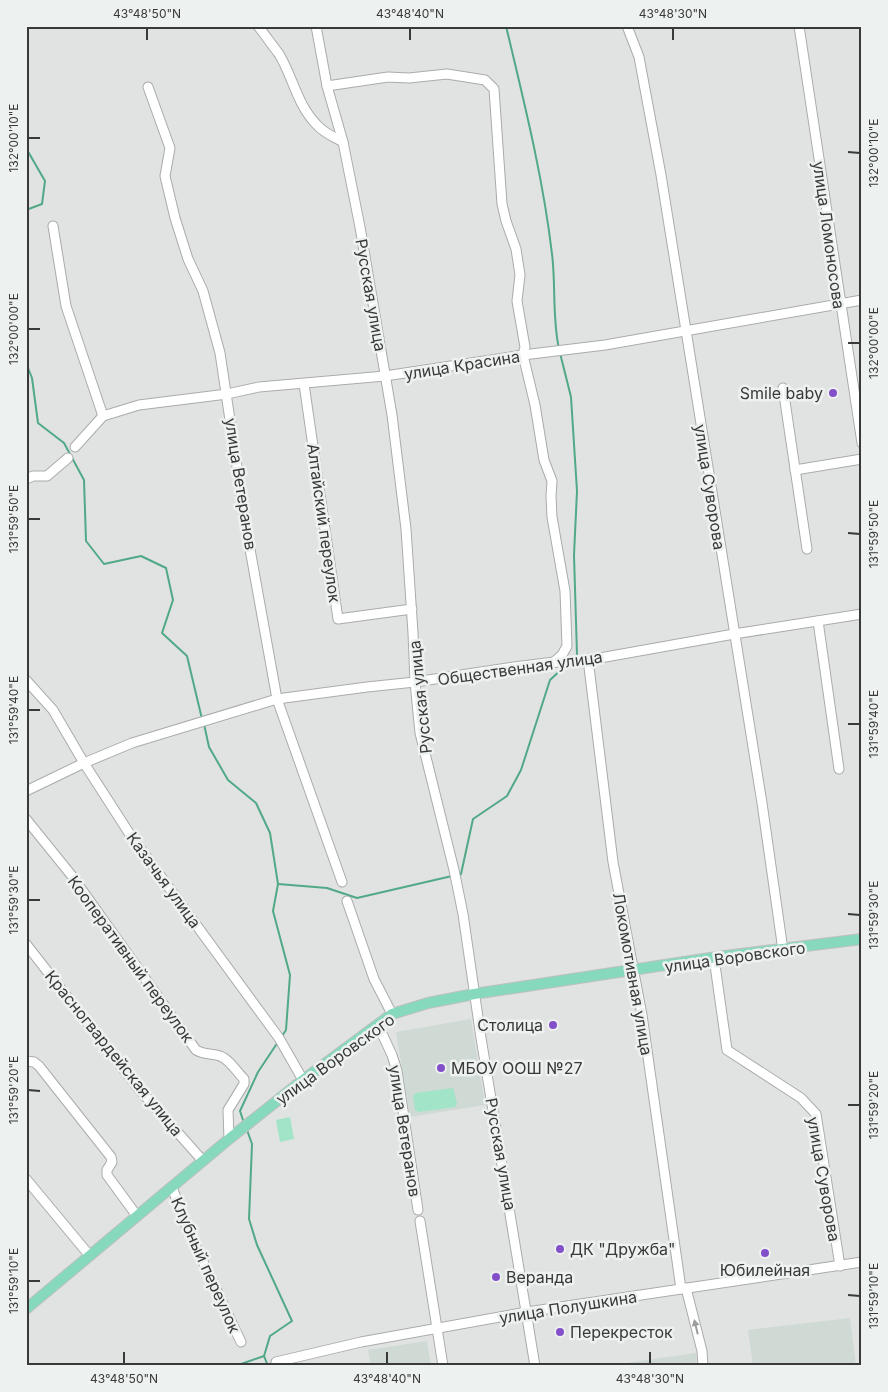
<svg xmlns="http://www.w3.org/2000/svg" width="888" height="1392" font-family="Inter,sans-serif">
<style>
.built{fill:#cfdad5}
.green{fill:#a2e4c8}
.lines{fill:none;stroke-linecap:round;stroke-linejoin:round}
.stream{stroke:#51a987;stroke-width:2}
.minor-casing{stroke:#a9acab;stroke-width:11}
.major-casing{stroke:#bfc0bf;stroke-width:12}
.minor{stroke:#fff;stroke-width:9}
.major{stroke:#87d9bd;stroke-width:10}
.oneway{fill:#9c9c9c}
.ticks{fill:none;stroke:#383938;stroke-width:2}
.poi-dot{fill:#8350c9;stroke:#edf1ef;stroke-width:2}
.labels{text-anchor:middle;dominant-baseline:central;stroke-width:5;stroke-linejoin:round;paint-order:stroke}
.street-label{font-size:16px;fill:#383938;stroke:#edf1ef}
.poi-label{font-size:16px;fill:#383938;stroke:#edf1ef;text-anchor:start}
.neatline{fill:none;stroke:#383938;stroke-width:2}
.ticks-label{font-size:12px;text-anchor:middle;fill:#383938}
</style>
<rect width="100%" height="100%" fill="#e0e3e2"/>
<g class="built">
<path d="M471 1019 485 1105 410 1117 396 1032Z"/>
<path d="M850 1318 856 1366H753L748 1330Z"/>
<path d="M427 1341 431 1366H371L368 1350Z"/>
<path d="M696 1353 697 1366H605Z"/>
</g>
<g class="green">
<path d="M453 1088 457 1103 455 1107 419 1112 415 1110 413 1096 416 1093Z"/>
<path d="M290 1117 294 1139 280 1142 276 1120Z"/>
</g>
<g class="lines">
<g class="stream">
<path d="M506 26C524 102 543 177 552 254 556 285 552 317 559 349"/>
<path d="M26 148 45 181 42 204 26 210"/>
<path d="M560 353 571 397 577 491 574 555 577 655 571 660"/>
<path d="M26 363 32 378 38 423 64 443 84 480 86 541 104 564 141 556 166 568 173 600 162 633 187 656 202 719"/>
<path d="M204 724 209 747 228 780 256 803 270 833 278 884 273 911 290 975 286 1030 282 1036"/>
<path d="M459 875 461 874 473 819 507 796 521 770 550 680 564 667"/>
<path d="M278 884 327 888 357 898 452 876"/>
<path d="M244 1123 240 1111 258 1072 278 1042"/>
<path d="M247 1130 252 1144 249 1219 257 1245 292 1321 270 1336 264 1356"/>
<path d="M207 1366 241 1364 264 1356 268 1366"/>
</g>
<g class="minor-casing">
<g id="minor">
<path d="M258 26C265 35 272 45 279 54 293 77 297 105 317 125 324 133 334 137 343 142"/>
<path d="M316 26 327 86 343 142 360 227 392 415 406 529 413 633 415 682 420 733 454 870 463 914 481 1038 535 1366"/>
<path d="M627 26 639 57 661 175 762 803 783 950"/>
<path d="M799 26 862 443"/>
<path d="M327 86 388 77 409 78 447 74 485 80 494 89 502 204 506 221 516 249 520 275 517 301 525 347 523 355 535 405 544 460 552 481 551 496 552 517 565 591 567 646 562 655 554 662"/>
<path d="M148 87 170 148 165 176 175 218 188 259 203 291 220 353 246 527 277 699 342 882"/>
<path d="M53 226 66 306 103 416"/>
<path d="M304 384 338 619 412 609"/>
<path d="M783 388 807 549"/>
<path d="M75 447 103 416 139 405 227 394 259 387 385 376 523 355 605 345 862 300"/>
<path d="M795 470 862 459"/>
<path d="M26 479 33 476H47L68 458"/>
<path d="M818 621 839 769"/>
<path d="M588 659 613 862 642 1015 681 1289"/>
<path d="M26 680 53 710 84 763 129 833 279 1038 303 1080"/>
<path d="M26 791 84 763 132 743 277 699 367 687 415 682 514 667 554 662 572 663 734 634 862 614"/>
<path d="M26 819 72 876 196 1050C204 1055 211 1053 220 1056 229 1059 237 1072 244 1079V1084L228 1110 229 1139"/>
<path d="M347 901 374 979 392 1014"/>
<path d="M26 944 139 1089 203 1161"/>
<path d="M714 958 727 1050 801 1098 816 1114 840 1266"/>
<path d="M378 1025 392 1055 397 1071 418 1210"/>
<path d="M26 1061 34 1062 39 1066 111 1157 112 1162 107 1170V1175L137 1216"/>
<path d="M26 1179 90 1256"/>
<path d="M172 1187 187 1228 241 1342"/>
<path d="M420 1221 443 1366"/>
<path d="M686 1288 702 1351 703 1366"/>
<path d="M276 1362 361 1342 527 1312 862 1262"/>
</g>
</g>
<g class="major-casing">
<path id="major" d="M26 1309 229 1139 303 1080 392 1014 428 1003 474 994 717 957 862 939"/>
</g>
<use href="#minor" class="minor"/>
<use href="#major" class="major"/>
</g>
<defs><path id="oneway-solid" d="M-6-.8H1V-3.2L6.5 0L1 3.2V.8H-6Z" transform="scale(1.25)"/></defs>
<use class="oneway" href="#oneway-solid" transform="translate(696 1327) rotate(-104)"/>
<path class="ticks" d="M147 40V28M410 40V28M673 40V28M28 138H40M848 152 860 153M28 329H40M848 343H860M28 519H40M848 533 860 534M28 710H40M848 724H860M28 900H40M848 914 860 915M28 1090 40 1091M848 1105H860M28 1281H40M848 1295 860 1296M124 1364V1352M387 1364V1352M650 1364V1352"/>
<g class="poi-dot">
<circle cx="833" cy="393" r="5"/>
<circle cx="553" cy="1025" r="5"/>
<circle cx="441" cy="1068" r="5"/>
<circle cx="560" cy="1249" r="5"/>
<circle cx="765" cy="1253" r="5"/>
<circle cx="496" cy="1277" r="5"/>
<circle cx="560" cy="1332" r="5"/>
</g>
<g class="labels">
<g class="street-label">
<text transform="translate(829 235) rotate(82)">улица Ломоносова</text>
<text transform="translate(371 295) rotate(80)">Русская улица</text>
<text transform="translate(462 365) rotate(-9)">улица Красина</text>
<text transform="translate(241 484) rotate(81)">улица Ветеранов</text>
<text transform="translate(710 487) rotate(81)">улица Суворова</text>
<text transform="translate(324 523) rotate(82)">Алтайский переулок</text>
<text transform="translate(520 668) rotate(-8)">Общественная улица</text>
<text transform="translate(420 697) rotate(-96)">Русская улица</text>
<text transform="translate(164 880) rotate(54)">Казачья улица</text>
<text transform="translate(735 957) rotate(-8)">улица Воровского</text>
<text transform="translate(131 959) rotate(54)">Кооперативный переулок</text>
<text transform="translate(633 974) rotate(80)">Локомотивная улица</text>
<text transform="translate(114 1053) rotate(51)">Красногвардейская улица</text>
<text transform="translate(335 1059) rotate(-36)">улица Воровского</text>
<text transform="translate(405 1131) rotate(81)">улица Ветеранов</text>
<text transform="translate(501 1154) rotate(80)">Русская улица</text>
<text transform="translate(824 1179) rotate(80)">улица Суворова</text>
<text transform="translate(206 1265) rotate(66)">Клубный переулок</text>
<text transform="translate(568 1307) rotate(-9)">улица Полушкина</text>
</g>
<g class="poi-label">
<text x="823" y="393" text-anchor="end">Smile baby</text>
<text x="543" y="1025" text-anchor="end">Столица</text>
<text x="451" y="1068">МБОУ ООШ №27</text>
<text x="570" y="1249">ДК "Дружба"</text>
<text x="765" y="1270" text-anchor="middle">Юбилейная</text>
<text x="506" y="1277">Веранда</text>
<text x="570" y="1332">Перекресток</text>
</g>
</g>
<rect width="888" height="1392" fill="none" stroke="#edf1ef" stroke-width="55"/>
<rect x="28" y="28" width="832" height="1336" class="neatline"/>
<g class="ticks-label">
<text x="147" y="18">43°48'50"N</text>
<text x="410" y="18">43°48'40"N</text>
<text x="673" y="18">43°48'30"N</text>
<text transform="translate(14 138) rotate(-90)" y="4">132°00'10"E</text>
<text transform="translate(874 153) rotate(-90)" y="4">132°00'10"E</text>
<text transform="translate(14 329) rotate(-90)" y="4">132°00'00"E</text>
<text transform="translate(874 343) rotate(-90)" y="4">132°00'00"E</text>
<text transform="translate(14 519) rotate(-90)" y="4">131°59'50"E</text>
<text transform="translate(874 534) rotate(-90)" y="4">131°59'50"E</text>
<text transform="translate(14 710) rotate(-90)" y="4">131°59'40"E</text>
<text transform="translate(874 724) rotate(-90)" y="4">131°59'40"E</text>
<text transform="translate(14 900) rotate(-90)" y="4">131°59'30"E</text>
<text transform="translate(874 915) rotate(-90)" y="4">131°59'30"E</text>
<text transform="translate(14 1090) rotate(-90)" y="4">131°59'20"E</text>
<text transform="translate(874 1105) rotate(-90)" y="4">131°59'20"E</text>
<text transform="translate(14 1281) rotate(-90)" y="4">131°59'10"E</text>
<text transform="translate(874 1296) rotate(-90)" y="4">131°59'10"E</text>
<text x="124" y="1383">43°48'50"N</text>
<text x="387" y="1383">43°48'40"N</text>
<text x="650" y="1383">43°48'30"N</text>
</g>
</svg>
